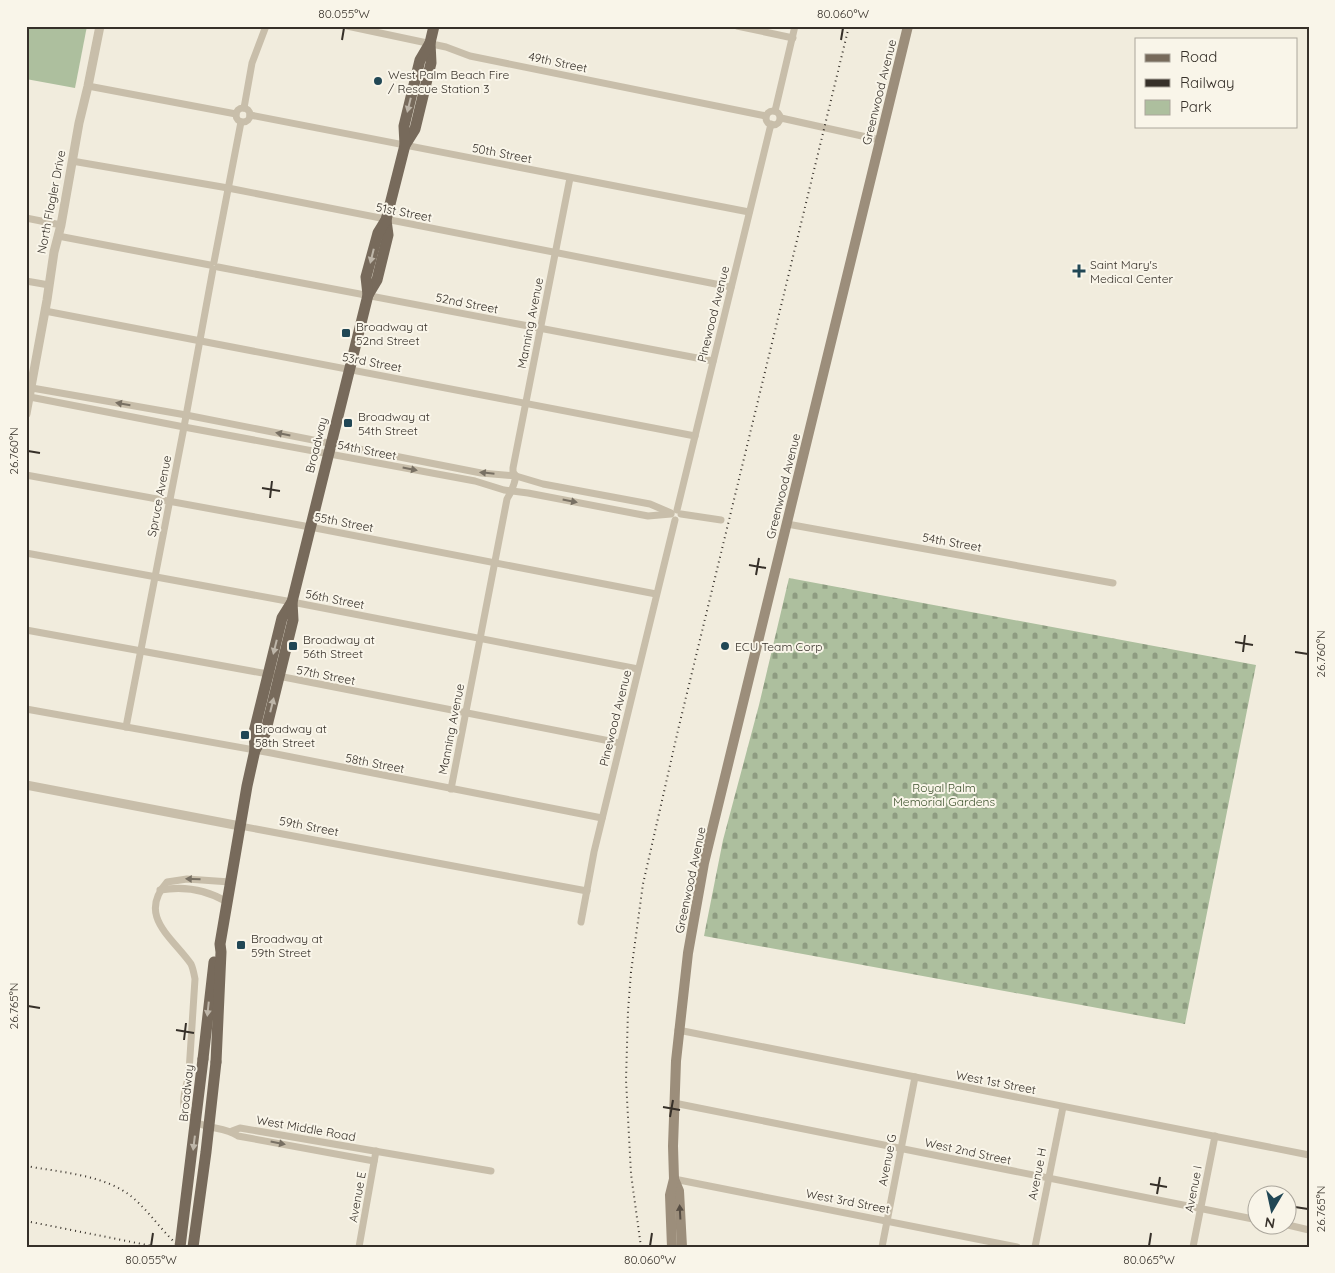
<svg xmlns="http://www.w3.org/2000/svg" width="1335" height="1273" font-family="Quicksand,sans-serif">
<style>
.cemetery{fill:url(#cemetery-stones)}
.park{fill:#adbf9e}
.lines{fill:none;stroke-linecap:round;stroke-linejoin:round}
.minor{stroke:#c8beaa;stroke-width:7}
.tertiary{stroke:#c8beaa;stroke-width:9}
.secondary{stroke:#9c8e7b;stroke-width:10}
.primary{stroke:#776a5b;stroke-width:11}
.rail{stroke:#363029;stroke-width:2;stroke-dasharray:1 4;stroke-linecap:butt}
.primary-bridge{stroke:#776a5b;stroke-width:11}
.oneway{fill:#beb6a9}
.oneway2{fill:#787063}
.oneway3{fill:#554c42}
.ticks{fill:none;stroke:#363029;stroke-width:2}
.poi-dot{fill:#214755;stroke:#f9f5e9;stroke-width:2}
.labels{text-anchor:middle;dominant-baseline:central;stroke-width:4;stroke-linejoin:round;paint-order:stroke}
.street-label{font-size:12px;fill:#363029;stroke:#f9f5e9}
.poi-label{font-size:12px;fill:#363029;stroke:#f9f5e9;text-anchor:start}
.park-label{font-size:12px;fill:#3e532e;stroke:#f9f5e9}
.neatline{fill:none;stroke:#363029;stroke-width:2}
.ticks-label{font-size:12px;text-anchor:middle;fill:#363029}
</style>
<defs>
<pattern id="cemetery-stones" width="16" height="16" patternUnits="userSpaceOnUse" patternTransform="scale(1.25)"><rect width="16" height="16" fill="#adbf9e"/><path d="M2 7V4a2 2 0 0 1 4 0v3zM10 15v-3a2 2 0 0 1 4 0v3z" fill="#8e9c81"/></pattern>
</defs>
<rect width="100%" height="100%" fill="#f1ecdd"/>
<path class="cemetery" d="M789 578 1256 665 1185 1024 704 936 723 840 759 705Z"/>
<path class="park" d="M26 26H87L75 88 26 79Z"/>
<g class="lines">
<g class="minor">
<path d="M347 26 446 47 470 56 766 116"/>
<path d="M737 26 793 38"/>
<path d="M88 86 236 114"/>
<circle cx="243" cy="115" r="7"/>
<path d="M244 108 252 63 266 26"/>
<circle cx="773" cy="118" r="7"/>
<path d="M775 111 795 26"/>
<path d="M250 115 749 212"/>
<path d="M781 118 880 140"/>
<path d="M72 161 228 188 731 287"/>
<path d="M26 218 61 225"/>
<path d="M58 236 210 265"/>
<path d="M214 262 241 122"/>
<path d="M218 267 713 361"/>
<path d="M26 281 49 285"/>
<path d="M45 311 695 436"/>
<path d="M32 388 186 415 481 473 516 476 543 484 650 504 671 513"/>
<path d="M30 397 184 427 475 481 504 490 528 493 648 516 671 514"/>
<path d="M26 475 310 527 656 594"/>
<path d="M677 510 771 124"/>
<path d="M681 514 721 520"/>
<path d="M787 524 1113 583"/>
<path d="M26 553 292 602 638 669"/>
<path d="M26 630 268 674 620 743"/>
<path d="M26 709 266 752 602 818"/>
<path d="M126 727 184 427 213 269"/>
<path d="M451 789 507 499C512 491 514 486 516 476L513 472V468L570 178"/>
<path d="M240 826 587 891"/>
<path d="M230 882 187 879 167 882C137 916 172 937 191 964 193 968 194 974 195 979 193 1010 191 1041 189 1072 188 1083 182 1095 184 1106 184 1111 188 1117 191 1119 205 1130 224 1126 238 1136L374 1161"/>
<path d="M160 890C183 886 207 890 227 902"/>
<path d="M581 922 594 852 675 520"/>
<path d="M678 1030 1309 1155"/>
<path d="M674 1103 1258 1220"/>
<path d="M232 1131 240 1128 491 1171"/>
<path d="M674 1179 1017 1247"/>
<path d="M1288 1225 1309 1230"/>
<path d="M359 1247 376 1151"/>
<path d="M882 1247 915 1077"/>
<path d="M1035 1247 1063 1107"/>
<path d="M1193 1247 1215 1136"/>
</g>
<g class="tertiary">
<path d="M26 414 47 300 54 252 61 225 79 123 88 86 100 26"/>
<path d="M26 785 240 826"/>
</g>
<g class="secondary">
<path d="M674 1179 679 1191 682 1247"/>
<path d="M672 1247 670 1195 674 1179 673 1146 676 1061 688 953 704 863 908 26"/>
</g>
<g class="primary">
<path d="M405 145 415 129 431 63 430 43 434 26"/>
<path d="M368 295 377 280 388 235 386 220 405 145 404 126 420 60 430 43"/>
<path d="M255 750 254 732 282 618 292 602"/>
<path d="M203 1059 214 962"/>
<path d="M216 1062 221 952 220 944 247 786 255 750 265 734 293 620 292 602 368 295 366 277 378 233 386 220"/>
</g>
<g class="rail">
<path d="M26 1166C59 1172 106 1175 132 1197 150 1212 162 1232 180 1247"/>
<path d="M26 1221 157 1247"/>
<path d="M641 1247 631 1174 626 1080 628 1011 631 972 643 884 679 726 849 26"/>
</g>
<g class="primary-bridge">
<path d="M180 1247 203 1059"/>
<path d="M193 1247 206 1152 216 1062"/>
</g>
</g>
<defs><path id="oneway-solid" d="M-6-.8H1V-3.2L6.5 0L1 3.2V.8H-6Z" transform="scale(1.25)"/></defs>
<g class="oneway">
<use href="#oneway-solid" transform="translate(409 105) rotate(104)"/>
<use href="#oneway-solid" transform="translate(372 256) rotate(104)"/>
<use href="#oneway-solid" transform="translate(275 647) rotate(104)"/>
<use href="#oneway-solid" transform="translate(272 705) rotate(-76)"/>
<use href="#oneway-solid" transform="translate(208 1009) rotate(96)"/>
<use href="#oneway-solid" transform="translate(194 1143) rotate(97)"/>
</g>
<g class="oneway2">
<use href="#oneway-solid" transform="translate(123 404) rotate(-170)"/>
<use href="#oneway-solid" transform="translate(283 434) rotate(-169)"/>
<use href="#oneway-solid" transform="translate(410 469) rotate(11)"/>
<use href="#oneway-solid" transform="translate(487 473) rotate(-174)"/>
<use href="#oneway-solid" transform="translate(570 501) rotate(11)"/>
<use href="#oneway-solid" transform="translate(193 879) rotate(-178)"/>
<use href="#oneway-solid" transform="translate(278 1143) rotate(11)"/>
</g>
<use class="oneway3" href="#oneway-solid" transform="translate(680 1212) rotate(-93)"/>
<path class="ticks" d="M342 40 344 28M841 40 843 28M28 451 40 453M262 488 280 491M270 498 272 481M749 565 766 568M756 575 759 558M1235 642 1253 645M1243 652 1245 635M1295 652 1308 654M28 1006 40 1008M176 1030 194 1033M184 1040 186 1023M663 1107 680 1110M670 1117 673 1100M1150 1184 1167 1187M1157 1194 1160 1177M1295 1207 1308 1209M151 1246 153 1233M650 1246 652 1233M1149 1246 1151 1233"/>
<g class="poi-dot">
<circle cx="378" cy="81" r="5"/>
<path d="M1076.5 263.5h5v5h5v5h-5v5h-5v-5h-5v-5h5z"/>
<rect x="341" y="328" width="10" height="10" rx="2.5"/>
<rect x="343" y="418" width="10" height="10" rx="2.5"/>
<rect x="288" y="641" width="10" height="10" rx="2.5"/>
<circle cx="725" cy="646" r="5"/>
<rect x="240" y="730" width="10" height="10" rx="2.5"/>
<rect x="236" y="940" width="10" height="10" rx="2.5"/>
</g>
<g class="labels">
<g class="street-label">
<text transform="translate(558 62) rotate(12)">49th Street</text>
<text transform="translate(879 92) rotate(-76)">Greenwood Avenue</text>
<text transform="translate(502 153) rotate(11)">50th Street</text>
<text transform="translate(51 202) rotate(-79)">North Flagler Drive</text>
<text transform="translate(404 212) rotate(11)">51st Street</text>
<text transform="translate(467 303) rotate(11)">52nd Street</text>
<text transform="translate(713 314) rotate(-76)">Pinewood Avenue</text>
<text transform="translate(530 323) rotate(-79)">Manning Avenue</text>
<text transform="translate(372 362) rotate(11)">53rd Street</text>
<text transform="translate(316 445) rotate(-76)">Broadway</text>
<text transform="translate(367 450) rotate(11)">54th Street</text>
<text transform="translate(783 486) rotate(-76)">Greenwood Avenue</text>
<text transform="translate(159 496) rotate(-79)">Spruce Avenue</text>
<text transform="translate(344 522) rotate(11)">55th Street</text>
<text transform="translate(952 542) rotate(10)">54th Street</text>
<text transform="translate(335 599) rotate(11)">56th Street</text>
<text transform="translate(326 675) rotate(11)">57th Street</text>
<text transform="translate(615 718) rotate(-76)">Pinewood Avenue</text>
<text transform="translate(451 729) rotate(-79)">Manning Avenue</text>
<text transform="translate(375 763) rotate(11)">58th Street</text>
<text transform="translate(309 826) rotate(11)">59th Street</text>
<text transform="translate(690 880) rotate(-78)">Greenwood Avenue</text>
<text transform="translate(996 1082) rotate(11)">West 1st Street</text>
<text transform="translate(186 1093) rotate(-84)">Broadway</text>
<text transform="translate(306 1128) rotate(10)">West Middle Road</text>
<text transform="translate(968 1151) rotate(12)">West 2nd Street</text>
<text transform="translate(887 1160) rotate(-79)">Avenue G</text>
<text transform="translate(1037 1174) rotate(-79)">Avenue H</text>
<text transform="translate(1193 1189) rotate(-79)">Avenue I</text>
<text transform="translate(357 1197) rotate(-80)">Avenue E</text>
<text transform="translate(848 1201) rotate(11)">West 3rd Street</text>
</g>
<g class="poi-label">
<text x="388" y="74">West Palm Beach Fire<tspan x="388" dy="14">/ Rescue Station 3</tspan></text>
<text x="1090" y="264">Saint Mary's<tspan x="1090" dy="14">Medical Center</tspan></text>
<text x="356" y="326">Broadway at<tspan x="356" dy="14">52nd Street</tspan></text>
<text x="358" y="416">Broadway at<tspan x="358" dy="14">54th Street</tspan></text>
<text x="303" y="639">Broadway at<tspan x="303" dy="14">56th Street</tspan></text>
<text x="735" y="646">ECU Team Corp</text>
<text x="255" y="728">Broadway at<tspan x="255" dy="14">58th Street</tspan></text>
<text x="251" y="938">Broadway at<tspan x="251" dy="14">59th Street</tspan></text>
</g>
<g class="park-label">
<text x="944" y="787">Royal Palm<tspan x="944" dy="14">Memorial Gardens</tspan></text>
</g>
</g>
<rect width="1335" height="1273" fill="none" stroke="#f9f5e9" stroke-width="55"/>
<rect x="1135" y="38" width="162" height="90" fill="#f9f5e9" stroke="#aba69c"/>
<rect x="1145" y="54" width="25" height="8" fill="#776a5b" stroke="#aba69c"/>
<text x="1180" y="62" font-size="15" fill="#363029">Road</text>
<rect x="1145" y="79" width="25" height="8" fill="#363029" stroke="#aba69c"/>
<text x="1180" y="88" font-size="15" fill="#363029">Railway</text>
<rect x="1145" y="100" width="25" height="15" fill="#adbf9e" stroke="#aba69c"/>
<text x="1180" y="112" font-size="15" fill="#363029">Park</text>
<g transform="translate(1272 1210) rotate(189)"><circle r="24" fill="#f9f5e9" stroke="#aba69c"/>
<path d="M0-4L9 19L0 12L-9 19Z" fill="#214755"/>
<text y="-8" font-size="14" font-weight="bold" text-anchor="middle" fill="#363029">N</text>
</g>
<rect x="28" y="28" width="1280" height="1218" class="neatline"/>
<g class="ticks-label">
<text x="344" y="18">80.055°W</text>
<text x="843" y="18">80.060°W</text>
<text transform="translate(14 451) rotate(-90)" y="4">26.760°N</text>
<text transform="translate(1321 654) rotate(-90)" y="4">26.760°N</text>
<text transform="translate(14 1006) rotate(-90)" y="4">26.765°N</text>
<text transform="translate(1321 1209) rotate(-90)" y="4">26.765°N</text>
<text x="151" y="1264">80.055°W</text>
<text x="650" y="1264">80.060°W</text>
<text x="1149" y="1264">80.065°W</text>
</g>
</svg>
